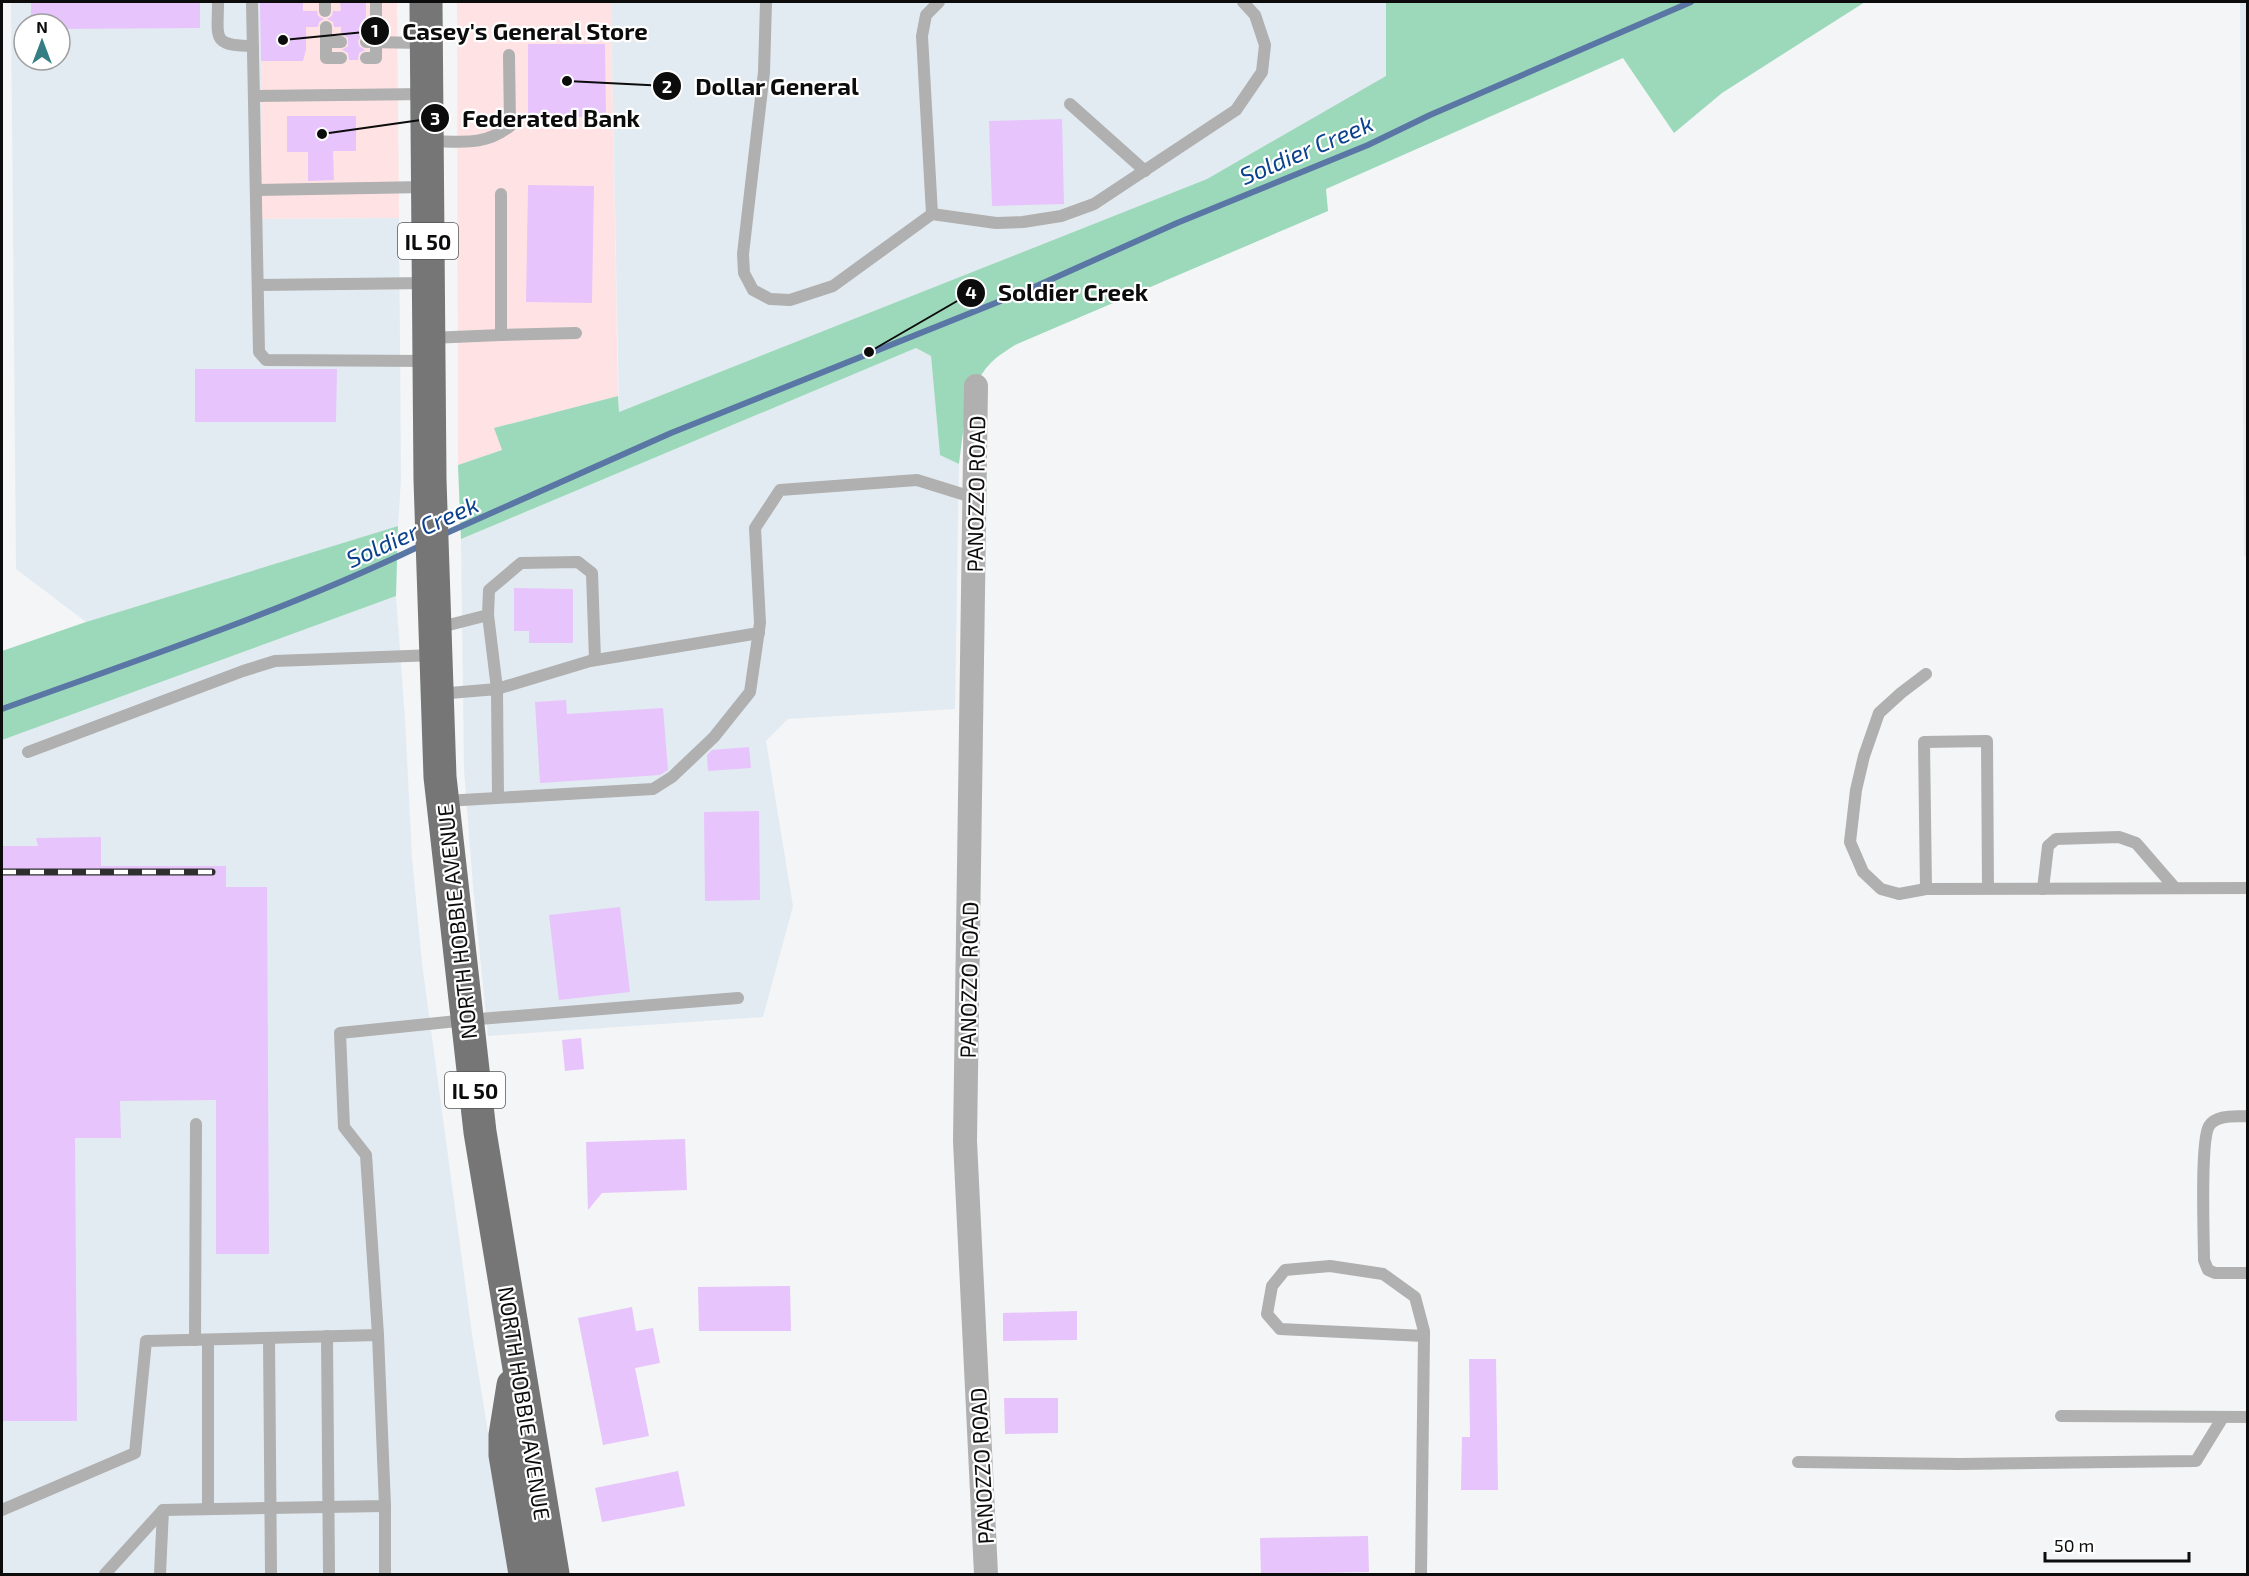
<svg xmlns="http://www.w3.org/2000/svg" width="2249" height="1576" font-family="'Exo 2',sans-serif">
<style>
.commercial{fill:#ffe3e4}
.built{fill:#e3ebf2;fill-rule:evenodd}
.green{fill:#9cd9bb}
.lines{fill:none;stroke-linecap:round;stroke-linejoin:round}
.stream{stroke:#5976a4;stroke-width:6}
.building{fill:#e7c4fb}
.service{stroke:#afb0af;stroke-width:12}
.minor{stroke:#afb0af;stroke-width:24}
.primary{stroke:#757675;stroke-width:33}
.rail-casing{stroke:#2f2f30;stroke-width:7}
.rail{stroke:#fff;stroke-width:4.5;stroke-dasharray:14;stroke-linecap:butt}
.labels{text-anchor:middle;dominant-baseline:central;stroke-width:4.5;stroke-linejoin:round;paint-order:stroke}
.shield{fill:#fff;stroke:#555556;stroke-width:1.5}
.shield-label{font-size:21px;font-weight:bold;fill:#0c0c0d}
.street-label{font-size:22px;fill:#0c0c0d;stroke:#fff}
.water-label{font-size:24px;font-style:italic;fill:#0c428d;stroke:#fff}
.leader{fill:none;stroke:#0c0c0d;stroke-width:2}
.callout-dot{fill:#0c0c0d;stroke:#fff;stroke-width:2}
.mark-label{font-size:18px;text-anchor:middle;font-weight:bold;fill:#fff}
.callout-label{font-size:24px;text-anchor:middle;font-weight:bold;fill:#0c0c0d;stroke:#fff;stroke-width:4.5;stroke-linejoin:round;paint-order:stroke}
</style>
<rect width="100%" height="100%" fill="#f3f5f6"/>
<g class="commercial">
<path d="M261 2H397L399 218 261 219Z"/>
<path d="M457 2H611L618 396 495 428 503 450 458 465Z"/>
</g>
<g class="built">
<path d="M11 2H261V219L399 218 401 479 398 526 86 622 16 569ZM24 24H60V60H24Z"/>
<path d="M611 2H1386L1387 76 1207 179 619 412Z"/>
<path d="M2240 2H2248L2247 556H2244Z"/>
<path d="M916 348 931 356 940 454 959 464 955 709 788 719 766 741 793 906 763 1017 488 1036 473 886 464 770 461 539Z"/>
<path d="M396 596 405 719 412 858 422 963 472 1334 511 1574H2V740Z"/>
</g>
<g class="green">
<path d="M1386 2H1865L1722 93 1674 133 1623 58 1326 189 1328 211 1015 345C1009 349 1002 353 996 358 966 383 964 428 959 464L940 455 931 356 916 348 461 539 458 465 502 450 494 428 618 396 619 412 1207 179 1386 76Z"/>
<path d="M398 526 396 596 2 740V651L86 622Z"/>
</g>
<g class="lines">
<g class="stream">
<path d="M442 535 671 433 1023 292 1177 223 1368 145 1430 115 1691 2"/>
<path d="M2 709C143 658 287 610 422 545"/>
</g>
</g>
<g class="building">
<path d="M31 2H200V28L60 29V24H31Z"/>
<path d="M260 2H303V11H317L318 16 324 19 319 22 318 27H306V50L303 61H261Z"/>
<path d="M340 2H366V34L362 35 358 41 359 46 365 50 359 53 358 60H349L348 53 342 50 348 46V38L341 34V27H334L333 22 327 19 332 16 333 11H341Z"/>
<path d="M528 44H605L606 117H528Z"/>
<path d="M287 116H356V151H333L334 180 308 181V152H287Z"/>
<path d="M1062 119 1064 204 992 206 989 121Z"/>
<path d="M528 185 594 186 592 303 526 302Z"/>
<path d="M195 369H337L336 422H195Z"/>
<path d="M514 588 573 589V643H529V631H514Z"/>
<path d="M566 700 567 714 663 708 668 770 660 775 540 783 535 702Z"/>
<path d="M749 747 751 768 708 771 707 755 712 750Z"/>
<path d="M759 811 760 900 705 901 704 812Z"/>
<path d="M101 837V866H226V887H267L269 1254H216V1100L120 1101 121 1138H75L77 1421H2V846H38L36 838Z"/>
<path d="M620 907 630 992 559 1000 549 915Z"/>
<path d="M581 1038 584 1069 565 1071 562 1040Z"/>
<path d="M685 1139 687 1190 602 1193 588 1210 586 1142Z"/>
<path d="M790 1286 791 1331H699L698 1287Z"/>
<path d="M632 1307 636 1331 653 1328 660 1363 635 1368 649 1436 603 1445 578 1318Z"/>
<path d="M1077 1311V1340L1003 1341V1313Z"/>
<path d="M1469 1359H1496L1498 1490H1461L1462 1437H1470Z"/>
<path d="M1004 1398H1058V1433L1005 1434Z"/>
<path d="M678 1471 685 1506 602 1522 595 1488Z"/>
<path d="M1368 1536 1369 1572 1261 1574 1260 1538Z"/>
</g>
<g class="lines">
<g class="service">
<path d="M218 2C218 38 211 46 253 46"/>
<path d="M252 2 259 352 266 360 429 361"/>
<path d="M325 2V11"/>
<path d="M766 2 764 72 743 254 744 273 753 290 770 299 790 300 833 286 932 214 922 36 926 15 939 2H937"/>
<path d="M326 27V58H341"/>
<path d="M326 42H341"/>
<path d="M366 42 425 43"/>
<path d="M366 58H376V2"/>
<path d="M254 96 426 94"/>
<path d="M1070 104 1145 171"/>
<path d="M428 141C460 141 484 147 510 126L509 55"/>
<path d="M256 190 426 187"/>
<path d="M932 214 996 223 1023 222 1061 216 1094 204 1236 110 1262 72 1265 45 1255 15 1243 2"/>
<path d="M258 285 428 283"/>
<path d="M501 335 576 333"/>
<path d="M430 338 501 335V194"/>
<path d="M488 615 497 689 590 661 759 633"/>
<path d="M437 628 488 615 489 590 521 563 578 562 592 573 595 660"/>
<path d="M1926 674 1901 693 1879 713 1864 756 1856 790 1850 842 1863 872 1881 889 1899 894 1926 889"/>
<path d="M438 694 497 689 498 797"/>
<path d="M28 752 243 671 275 661 435 655"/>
<path d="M445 801 653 789 672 777 714 737 750 692 760 623 755 528 780 490 917 480 975 498"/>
<path d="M1988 889 1987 741 1924 742 1926 889 2248 888"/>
<path d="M2043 889 2048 846 2056 839 2119 837 2136 843 2175 888"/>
<path d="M2248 1116C2235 1117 2217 1114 2209 1126 2200 1141 2204 1238 2204 1260L2208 1270 2215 1273H2248"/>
<path d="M327 1336 329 1574"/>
<path d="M269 1338 271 1574"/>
<path d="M195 1340 196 1124"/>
<path d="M2061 1416 2248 1417"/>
<path d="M1798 1462 1959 1464 2196 1461 2223 1417"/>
<path d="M385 1506V1574"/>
<path d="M208 1509V1340"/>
<path d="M2 1510 135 1453 146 1341 378 1335 366 1155 344 1127 340 1033 467 1020 738 998"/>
<path d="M105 1574 163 1510 385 1506 378 1335"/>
<path d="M160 1574 163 1510"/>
<path d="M1421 1574 1424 1336V1331L1415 1297 1383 1274 1330 1266 1285 1270 1272 1286 1267 1314 1280 1329 1424 1336"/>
</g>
<path class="minor" d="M976 386 965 1141 986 1574"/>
<g class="primary">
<path d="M426 2 430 480 440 777 480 1132 553 1574"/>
<path d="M513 1385 505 1435V1455L525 1574"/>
</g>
<g class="rail-casing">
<path id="rail" d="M2 872H212"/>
</g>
<use href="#rail" class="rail"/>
</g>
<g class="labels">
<g class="shield">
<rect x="398" y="223" width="60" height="36" rx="4.5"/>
<rect x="445" y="1072" width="60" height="36" rx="4.5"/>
</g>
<g class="shield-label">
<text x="428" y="241">IL 50</text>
<text x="475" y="1090">IL 50</text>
</g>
<g class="street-label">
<text transform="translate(975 494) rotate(-89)">PANOZZO ROAD</text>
<text transform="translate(456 922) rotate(-96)">NORTH HOBBIE AVENUE</text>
<text transform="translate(968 980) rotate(-89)">PANOZZO ROAD</text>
<text transform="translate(525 1403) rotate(81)">NORTH HOBBIE AVENUE</text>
<text transform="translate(981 1466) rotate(-93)">PANOZZO ROAD</text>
</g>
<g class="water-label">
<text transform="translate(1306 149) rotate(-23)">Soldier Creek</text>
<text transform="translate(412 531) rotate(-24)">Soldier Creek</text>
</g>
</g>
<path class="leader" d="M283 40L375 31M567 81L667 86M322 134L435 118M869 352L971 293"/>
<g class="callout-dot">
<circle cx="283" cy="40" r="6"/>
<circle cx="567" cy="81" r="6"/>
<circle cx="322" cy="134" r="6"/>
<circle cx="869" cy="352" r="6"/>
<circle cx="375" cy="31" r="15"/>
<circle cx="667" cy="86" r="15"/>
<circle cx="435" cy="118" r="15"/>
<circle cx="971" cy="293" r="15"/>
</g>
<g class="mark-label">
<text x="375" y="37">1</text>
<text x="667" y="93">2</text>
<text x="435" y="125">3</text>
<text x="971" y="299">4</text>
</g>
<g class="callout-label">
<text x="525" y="40">Casey's General Store</text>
<text x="777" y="95">Dollar General</text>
<text x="551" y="127">Federated Bank</text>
<text x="1073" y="301">Soldier Creek</text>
</g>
<rect width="2249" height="1576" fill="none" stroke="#0c0c0d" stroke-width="6"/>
<g transform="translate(42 42)"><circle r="28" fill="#ffffff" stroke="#9e9e9e" stroke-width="1.5"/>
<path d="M0-4.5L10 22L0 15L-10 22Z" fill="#357e83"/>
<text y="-9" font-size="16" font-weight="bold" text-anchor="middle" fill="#0c0c0d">N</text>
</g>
<path d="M2045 1552v9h144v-9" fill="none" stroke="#0c0c0d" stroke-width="3"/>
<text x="2054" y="1552" font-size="18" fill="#0c0c0d" stroke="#ffffff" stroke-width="4.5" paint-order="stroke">50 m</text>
</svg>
